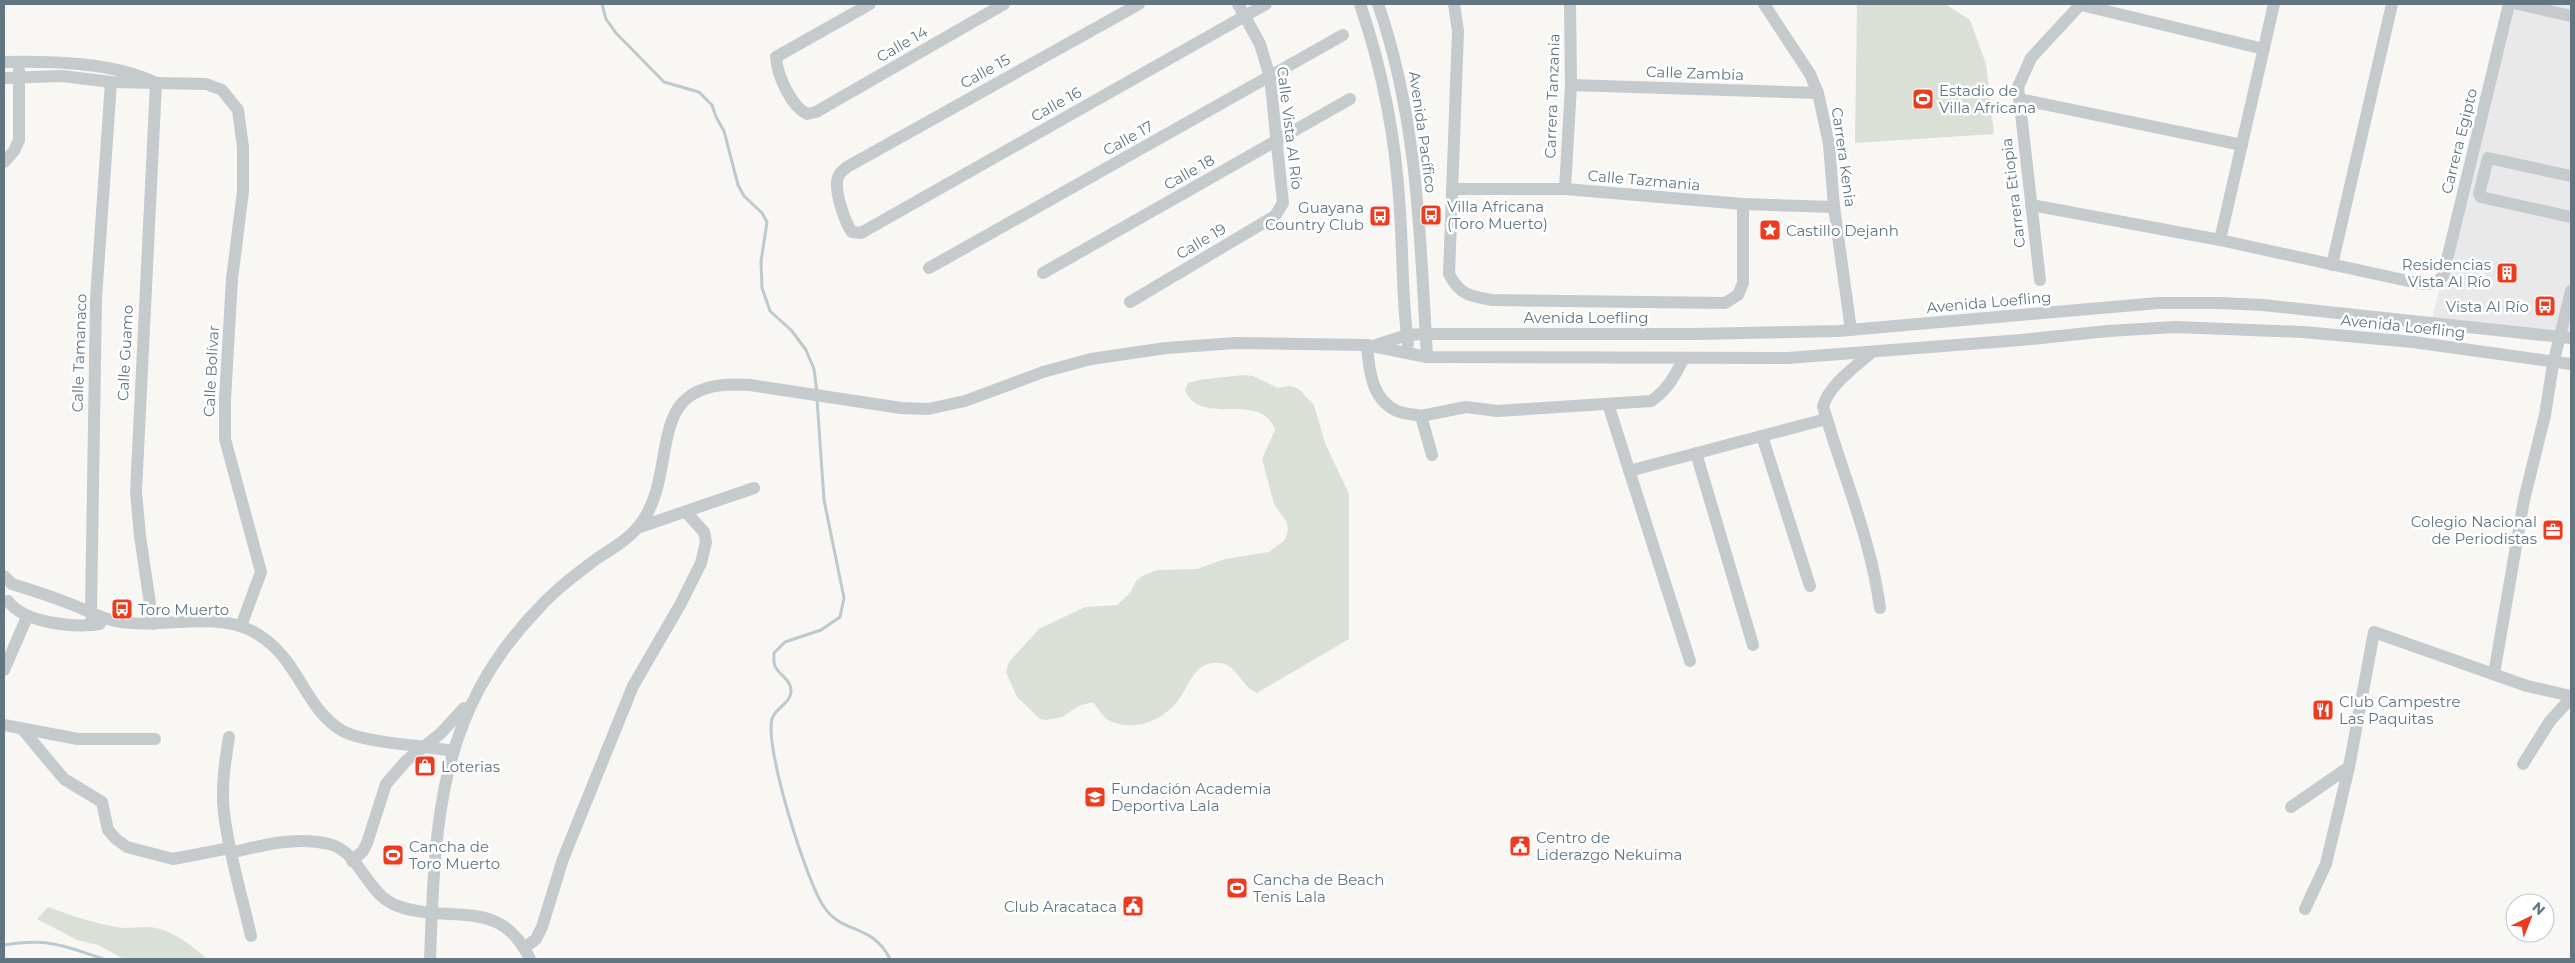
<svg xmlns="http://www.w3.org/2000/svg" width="2575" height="963" font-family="Montserrat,sans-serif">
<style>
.built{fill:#e8e9e8}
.green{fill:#dae0d5}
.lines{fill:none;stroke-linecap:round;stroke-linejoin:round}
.stream{stroke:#bccacd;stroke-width:3}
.minor{stroke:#c5cacc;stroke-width:12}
.labels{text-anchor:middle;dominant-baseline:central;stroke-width:5;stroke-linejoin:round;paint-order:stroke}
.street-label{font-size:15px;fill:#617681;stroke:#fff}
.poi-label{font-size:15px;fill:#617681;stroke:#fff;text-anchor:start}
</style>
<rect width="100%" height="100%" fill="#f8f7f4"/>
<path class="built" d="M2509 4H2571V338L2431 323Z"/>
<g class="green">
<path d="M1857 4H1945L1970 20 1986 64 1994 134 1855 143Z"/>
<path d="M1243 375 1253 376 1278 388 1290 386 1299 389 1314 405 1325 443 1349 494V639L1257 693C1241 686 1237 665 1220 663 1195 661 1191 682 1180 698 1169 713 1154 723 1136 725 1127 726 1118 725 1110 721 1101 717 1099 707 1092 702L1079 706 1062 717 1046 720 1040 719 1017 697 1006 672 1009 662 1039 629 1085 607 1117 605 1130 593 1136 581 1144 575 1158 570 1197 569 1225 559 1269 552 1285 540 1288 530 1287 522 1274 504 1262 459 1275 430C1261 389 1201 429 1185 390L1188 383 1198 380Z"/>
<path d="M48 907C70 915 93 923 116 927 127 929 135 927 146 927 169 927 191 945 207 959H124L98 945 77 940 37 919Z"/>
</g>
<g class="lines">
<g class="stream">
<path d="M602 4 606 19 616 33 664 82 699 92 712 105 716 117 724 131 738 185 744 196 762 213 767 222 761 262 762 288 770 311 792 331 806 350 814 369 817 393"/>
<path d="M817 399 824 500 844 598 840 617 821 630 785 642 774 653C774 658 773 664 776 668 781 676 792 681 791 692 790 704 775 708 772 719 764 747 807 883 824 907 843 935 872 923 890 959"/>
<path d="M4 945C47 938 63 945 103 959"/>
</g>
<g class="minor">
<path d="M870 4 776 57C777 75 791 106 807 114L816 112 1004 4"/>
<path d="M1139 4 847 167C842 171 837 175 837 183 836 195 845 223 852 232L861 233 1266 4"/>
<path d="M1360 4C1383 71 1396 140 1400 211 1403 255 1402 300 1408 344"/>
<path d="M1378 4C1418 119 1420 237 1427 357"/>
<path d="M1454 4 1458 31 1449 274C1460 295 1469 296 1492 300L1725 303 1738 295 1743 283V204"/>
<path d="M1764 4 1810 74 1818 93 1829 144 1834 207 1851 330"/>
<path d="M2518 4 2571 16"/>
<path d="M2081 5 2264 49"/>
<path d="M4 62C51 61 113 62 156 83L136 492 140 536 153 624"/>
<path d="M4 78 62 76 111 82 206 84 222 90 238 110 243 147V191L232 279 225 399V439L261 572 241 626"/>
<path d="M1571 85 1818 93"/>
<path d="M2019 99 2242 145"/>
<path d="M4 162 14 151 19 140V70"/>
<path d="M2571 176 2488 158 2479 194 2481 197 2571 217"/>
<path d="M1452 189H1565L1743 204 1834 207"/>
<path d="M1565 189 1571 85 1570 4"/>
<path d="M2031 205 2220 240 2422 284 2436 283 2443 276 2509 4"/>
<path d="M2220 240 2274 4"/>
<path d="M2332 265 2392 4"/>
<path d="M929 268 1343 35"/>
<path d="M1043 273 1350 99"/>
<path d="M2040 280 2018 87 2031 58 2081 4"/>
<path d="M1130 302 1275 216 1283 203 1270 77 1260 44 1238 4"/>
<path d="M1367 345C1369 369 1371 399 1397 411 1404 414 1413 414 1421 416L1432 455"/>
<path d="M1376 345 1407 335 1426 334H1694L1838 331 2158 303H2219L2263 305 2571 338"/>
<path d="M1872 352C1854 368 1831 383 1823 406 1842 473 1871 538 1880 608"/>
<path d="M1608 404 1690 661"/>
<path d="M1421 416 1466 407 1497 411 1651 401C1668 390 1675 375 1684 358"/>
<path d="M1762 436 1810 586"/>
<path d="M1696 453 1753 645"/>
<path d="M1629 471 1826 419"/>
<path d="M637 528 754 488"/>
<path d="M4 576 12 584C32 590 53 597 73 605 86 610 101 618 115 621 158 630 212 611 250 630 300 655 301 705 341 730 361 743 424 745 452 751"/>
<path d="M8 601C24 623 73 628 100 624"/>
<path d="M93 625 91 612 96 299 111 82"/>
<path d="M4 670 27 617"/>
<path d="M2494 674 2524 500 2545 415 2553 364 2571 291"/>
<path d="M4 725 78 739H155"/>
<path d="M23 730 64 779 102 802 108 830 116 839 127 847 173 859 230 848"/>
<path d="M229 737C225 762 221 788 224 813 229 855 242 896 251 936"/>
<path d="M2523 764 2550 721 2571 698"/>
<path d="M2291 807 2349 767"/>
<path d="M231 853C262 845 297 836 329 844 360 851 367 896 398 906 450 925 500 895 530 959"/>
<path d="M352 861 363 851 367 843 386 784 406 761 441 733 464 708"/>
<path d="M2305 909 2326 864 2349 767 2374 632 2527 686 2571 696"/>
<path d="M524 948 536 939 542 927 563 859 633 686 680 605 701 563 706 542 704 532 686 512"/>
<path d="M430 959C435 823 437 714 538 609 555 590 575 575 595 560 611 549 630 539 642 522 682 464 639 376 750 385L901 408 928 409 965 401 1043 372 1091 359 1166 348 1236 343 1367 345 1427 357 1788 358 2021 340 2108 331 2175 327 2303 332 2413 342 2571 364"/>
</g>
</g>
<defs>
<g id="stadium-square" transform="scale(1.125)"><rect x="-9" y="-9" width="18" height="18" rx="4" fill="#ed3b1f" stroke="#fff"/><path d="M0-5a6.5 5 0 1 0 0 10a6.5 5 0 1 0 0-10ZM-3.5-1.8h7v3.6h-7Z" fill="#fff"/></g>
<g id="bus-square" transform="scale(1.125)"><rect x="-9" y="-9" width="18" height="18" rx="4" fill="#ed3b1f" stroke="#fff"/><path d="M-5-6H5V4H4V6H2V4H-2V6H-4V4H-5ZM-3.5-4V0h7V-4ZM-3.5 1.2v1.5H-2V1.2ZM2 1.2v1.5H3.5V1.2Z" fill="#fff"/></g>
<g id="sight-square" transform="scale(1.125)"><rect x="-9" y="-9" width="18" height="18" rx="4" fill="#ed3b1f" stroke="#fff"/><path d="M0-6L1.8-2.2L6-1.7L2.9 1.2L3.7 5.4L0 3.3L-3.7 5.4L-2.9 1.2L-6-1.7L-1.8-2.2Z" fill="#fff"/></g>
<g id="building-square" transform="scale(1.125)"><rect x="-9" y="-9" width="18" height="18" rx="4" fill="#ed3b1f" stroke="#fff"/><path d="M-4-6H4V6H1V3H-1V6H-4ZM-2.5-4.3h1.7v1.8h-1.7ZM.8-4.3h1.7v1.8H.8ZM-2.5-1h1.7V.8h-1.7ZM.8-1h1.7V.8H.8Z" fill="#fff"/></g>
<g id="office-square" transform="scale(1.125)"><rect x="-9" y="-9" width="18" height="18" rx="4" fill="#ed3b1f" stroke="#fff"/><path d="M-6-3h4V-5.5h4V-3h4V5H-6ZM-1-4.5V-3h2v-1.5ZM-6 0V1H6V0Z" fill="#fff"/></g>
<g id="restaurant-square" transform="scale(1.125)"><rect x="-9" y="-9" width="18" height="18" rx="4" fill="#ed3b1f" stroke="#fff"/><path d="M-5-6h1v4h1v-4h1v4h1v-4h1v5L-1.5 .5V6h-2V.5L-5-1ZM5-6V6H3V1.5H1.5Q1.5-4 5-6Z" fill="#fff"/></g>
<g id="shop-square" transform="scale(1.125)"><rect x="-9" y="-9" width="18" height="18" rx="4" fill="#ed3b1f" stroke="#fff"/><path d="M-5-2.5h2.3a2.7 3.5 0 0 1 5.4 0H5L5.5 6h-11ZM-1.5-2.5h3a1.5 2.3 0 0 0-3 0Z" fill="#fff"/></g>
<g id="university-square" transform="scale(1.125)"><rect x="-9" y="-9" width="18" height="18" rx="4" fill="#ed3b1f" stroke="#fff"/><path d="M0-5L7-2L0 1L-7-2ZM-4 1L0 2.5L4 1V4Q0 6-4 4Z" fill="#fff"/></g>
<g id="civic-square" transform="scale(1.125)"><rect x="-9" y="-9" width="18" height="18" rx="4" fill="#ed3b1f" stroke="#fff"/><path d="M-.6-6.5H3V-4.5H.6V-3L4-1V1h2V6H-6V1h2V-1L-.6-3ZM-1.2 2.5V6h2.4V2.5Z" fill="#fff"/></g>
</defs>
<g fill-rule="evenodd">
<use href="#stadium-square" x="1923" y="99"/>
<use href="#bus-square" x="1431" y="215"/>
<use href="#bus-square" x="1380" y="216"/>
<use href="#sight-square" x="1770" y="230"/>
<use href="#building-square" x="2507" y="273"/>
<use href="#bus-square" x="2545" y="306"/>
<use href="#office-square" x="2553" y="530"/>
<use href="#bus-square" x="122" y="609"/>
<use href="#restaurant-square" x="2323" y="710"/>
<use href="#shop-square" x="425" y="766"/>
<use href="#university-square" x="1095" y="797"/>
<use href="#civic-square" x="1520" y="846"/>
<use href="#stadium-square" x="393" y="855"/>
<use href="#stadium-square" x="1237" y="888"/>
<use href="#civic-square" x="1133" y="906"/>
</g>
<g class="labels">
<g class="street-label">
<text transform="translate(902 44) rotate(-30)">Calle 14</text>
<text transform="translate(985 71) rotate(-29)">Calle 15</text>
<text transform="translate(1695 73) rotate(2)">Calle Zambia</text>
<text transform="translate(1552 96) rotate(-88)">Carrera Tanzania</text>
<text transform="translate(1056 104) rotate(-29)">Calle 16</text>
<text transform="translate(1290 128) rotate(83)">Calle Vista Al Río</text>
<text transform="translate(1423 132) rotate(82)">Avenida Pacífico</text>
<text transform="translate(1128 138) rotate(-29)">Calle 17</text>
<text transform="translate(2459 141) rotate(-76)">Carrera Egipto</text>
<text transform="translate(1844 157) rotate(82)">Carrera Kenia</text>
<text transform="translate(1189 172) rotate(-30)">Calle 18</text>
<text transform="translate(1644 180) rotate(5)">Calle Tazmania</text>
<text transform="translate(2013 193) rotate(-97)">Carrera Etiopia</text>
<text transform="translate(1201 241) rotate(-31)">Calle 19</text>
<text transform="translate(1989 302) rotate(-5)">Avenida Loefling</text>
<text x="1586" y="317">Avenida Loefling</text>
<text transform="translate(2403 326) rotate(6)">Avenida Loefling</text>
<text transform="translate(79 353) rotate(-88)">Calle Tamanaco</text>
<text transform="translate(125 353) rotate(-87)">Calle Guamo</text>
<text transform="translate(211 371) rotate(-87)">Calle Bolívar</text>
</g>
<g class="poi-label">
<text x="1939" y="90">Estadio de<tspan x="1939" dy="17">Villa Africana</tspan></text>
<text x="1447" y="206">Villa Africana<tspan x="1447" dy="17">(Toro Muerto)</tspan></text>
<text x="1364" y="207" text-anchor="end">Guayana<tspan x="1364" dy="17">Country Club</tspan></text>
<text x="1786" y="230">Castillo Dejanh</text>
<text x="2491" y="264" text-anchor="end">Residencias<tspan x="2491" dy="17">Vista Al Río</tspan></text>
<text x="2529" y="306" text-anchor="end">Vista Al Río</text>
<text x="2537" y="521" text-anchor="end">Colegio Nacional<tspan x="2537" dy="17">de Periodistas</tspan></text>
<text x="138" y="609">Toro Muerto</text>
<text x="2339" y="701">Club Campestre<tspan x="2339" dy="17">Las Paquitas</tspan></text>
<text x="441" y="766">Loterias</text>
<text x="1111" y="788">Fundación Academia<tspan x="1111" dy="17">Deportiva Lala</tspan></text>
<text x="1536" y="837">Centro de<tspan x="1536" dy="17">Liderazgo Nekuima</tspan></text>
<text x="409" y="846">Cancha de<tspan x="409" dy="17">Toro Muerto</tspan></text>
<text x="1253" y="879">Cancha de Beach<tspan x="1253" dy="17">Tenis Lala</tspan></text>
<text x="1117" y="906" text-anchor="end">Club Aracataca</text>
</g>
</g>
<rect width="2575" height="963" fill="none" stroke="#617681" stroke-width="10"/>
<g transform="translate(2530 918) rotate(43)"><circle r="24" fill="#ffffff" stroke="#c0c8cd"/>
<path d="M0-4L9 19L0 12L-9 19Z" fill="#ed3b1f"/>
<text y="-8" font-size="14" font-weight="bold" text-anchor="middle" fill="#617681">N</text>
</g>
</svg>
